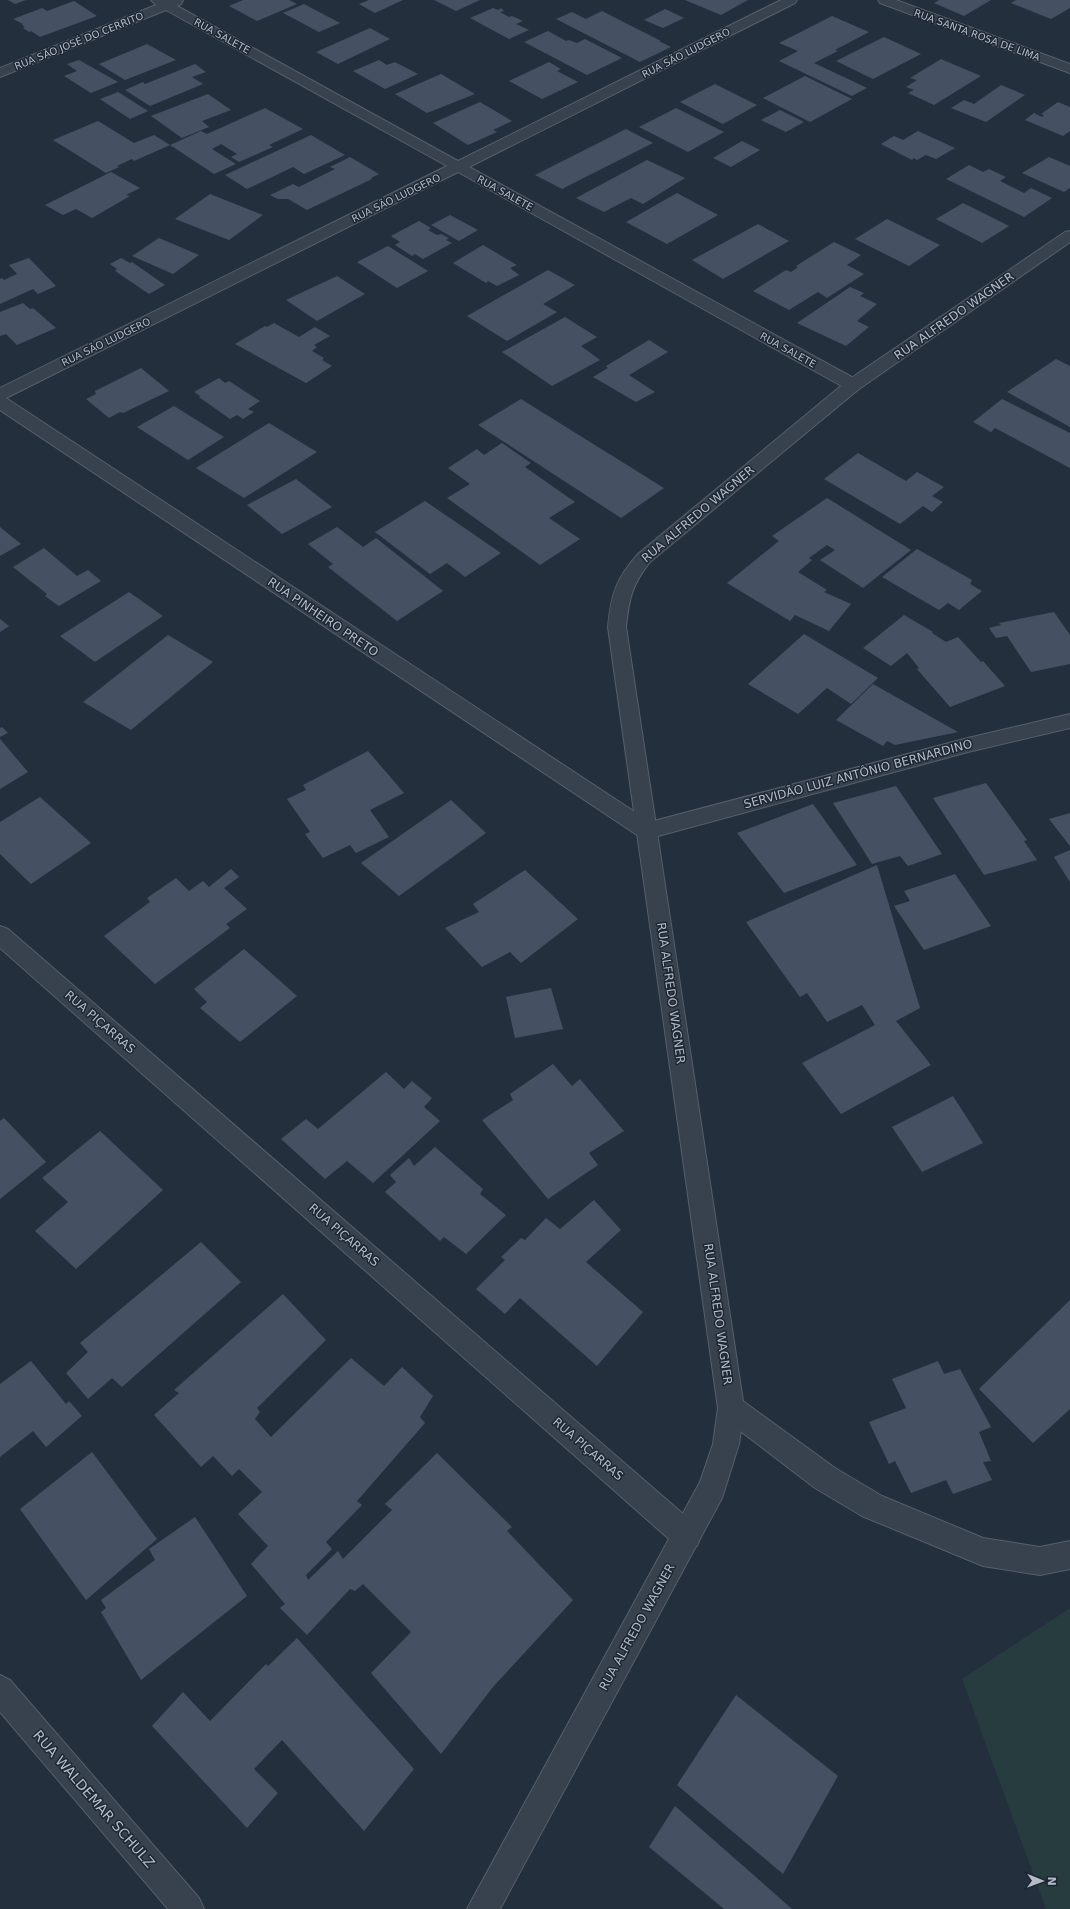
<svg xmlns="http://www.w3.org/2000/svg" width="1070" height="1909" font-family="'DejaVu Sans',sans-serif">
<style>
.green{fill:#263c3f}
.building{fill:#455162}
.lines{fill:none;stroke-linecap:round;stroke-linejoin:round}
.minor-casing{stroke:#565f6c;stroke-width:2}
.tertiary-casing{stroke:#565f6c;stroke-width:2}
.minor{fill:#38414e;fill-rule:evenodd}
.tertiary{fill:#38414e;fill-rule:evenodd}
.labels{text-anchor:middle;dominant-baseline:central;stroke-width:3;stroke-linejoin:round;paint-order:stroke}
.far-street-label{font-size:10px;fill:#b4bcc9;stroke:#1d2633}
.street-label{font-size:12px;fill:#b4bcc9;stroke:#1d2633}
.near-street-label{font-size:14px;fill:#b4bcc9;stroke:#1d2633}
</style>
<rect width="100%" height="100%" fill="#242f3e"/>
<path class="green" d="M1070 1608V1909H1046L962 1679Z"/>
<g class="building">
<path d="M8 0H26L15 4Z"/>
<path d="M243 0H289L297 4 257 21 229 6Z"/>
<path d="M369 0H403L375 13 359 4Z"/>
<path d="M434 0H480L456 11Z"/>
<path d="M685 0H748L721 15Z"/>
<path d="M939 0H991L964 16 934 3Z"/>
<path d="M1016 0H1070V8L1051 19 1011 3Z"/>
<path d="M74 1 97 16 40 37 31 31 29 32 23 28 25 27 22 25 23 24 13 19 42 8 47 11Z"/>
<path d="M304 4 340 23 319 32 283 13Z"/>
<path d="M493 8 498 10 501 8 504 11 500 12 509 17 512 16 523 21 516 24 529 30 509 39 470 18Z"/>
<path d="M665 9 684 18 663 28 644 20Z"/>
<path d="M602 11 661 41H659L671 47 640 62 556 19 572 12 586 19Z"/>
<path d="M832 16 869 32 835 50 838 51 814 63 867 88 852 96 779 61 798 51 779 43Z"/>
<path d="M370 28 390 39 338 64 316 52Z"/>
<path d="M548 31 566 41 569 40 577 43 585 39 622 58 587 75 524 42Z"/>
<path d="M884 37 921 54 873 79 836 61Z"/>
<path d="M147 44 176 60 125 80 99 64Z"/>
<path d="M941 59 981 76 934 105 908 93 914 90 906 87 917 80 910 78Z"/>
<path d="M79 60 118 82 91 93 64 76 77 71 67 64Z"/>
<path d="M379 60 387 65 395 62 418 74 385 89 353 71Z"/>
<path d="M549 62 561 69 557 71 578 82 542 99 509 81Z"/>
<path d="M195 64 206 72 192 77 203 84 150 106 125 90 143 82 145 84Z"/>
<path d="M441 74 475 94 427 113 395 94Z"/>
<path d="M805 76 852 99 810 122 763 98Z"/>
<path d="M715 84 757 105 723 124 680 102Z"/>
<path d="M1001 85 1025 95 986 122 951 108 964 100 974 104Z"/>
<path d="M118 92 148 111 130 119 100 99Z"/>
<path d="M208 94 231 110 202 121 209 127 182 138 151 116Z"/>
<path d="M480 102 512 121 493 130 497 132 468 145 433 123Z"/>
<path d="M1058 102 1070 107V131L1063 136 1025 120 1034 113 1042 117 1044 115 1041 114Z"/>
<path d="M265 108 303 129 269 145 273 147 239 162 231 157 237 154 221 144 212 149 236 164 214 174 170 145 134 161 132 159 117 166 119 167 106 173 53 140 98 121 134 143 154 135 170 145 201 131 207 134Z"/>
<path d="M676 108 724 132 688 152 639 127Z"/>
<path d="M780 110 804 122 786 132 761 120Z"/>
<path d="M626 129 653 143 562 189 535 175Z"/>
<path d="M918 131 955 148 936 159 926 155 917 160 914 158 912 160 881 144 894 136 903 140Z"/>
<path d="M311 135 345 155 304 174 293 167 247 189 225 175Z"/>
<path d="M742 141 760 150 731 167 713 158Z"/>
<path d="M350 157 379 174 371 178 372 179 307 210 288 199H278L270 195 293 184 299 187 335 169 330 167Z"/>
<path d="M1049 157 1070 166V188L1064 192 1022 173Z"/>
<path d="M647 160 685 178 643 204 631 198 604 212 576 198Z"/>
<path d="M969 165 983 172 989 169 1006 177 1000 181 1024 193 1031 188 1052 198 1024 217 946 179Z"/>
<path d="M111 172 140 188 126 195 130 196 92 218 76 209 63 215 45 205Z"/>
<path d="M677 193 718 215 667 244 626 222Z"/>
<path d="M210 194 263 215 229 240 175 219Z"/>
<path d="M963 203 1009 226 982 243 936 219Z"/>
<path d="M450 215 478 230 459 241 431 225Z"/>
<path d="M887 219 940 245 909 266 855 239Z"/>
<path d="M419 221 431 228 428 230 437 235 441 234 449 238 446 240 452 243 423 259 415 254 412 256 395 245 400 242 391 236Z"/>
<path d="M758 224 789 241 723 279 692 260Z"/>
<path d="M159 238 199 255 173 274 132 256Z"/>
<path d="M834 242 861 255 847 265 864 274 827 298 818 292 789 310 753 291 786 270 791 272 798 267 796 266Z"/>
<path d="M483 245 517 265 510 268 519 275 497 286 488 281 486 283 453 263Z"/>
<path d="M388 246 428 271 397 288 357 262Z"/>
<path d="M29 258 56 286 38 294 33 289 0 304V279L2 278 4 280 17 274 9 265Z"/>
<path d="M121 258 130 263 132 262 165 285 149 294 115 271 117 269 110 264Z"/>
<path d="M548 270 575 285 543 304 557 312 507 341 467 316Z"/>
<path d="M337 276 365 294 317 321 286 300Z"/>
<path d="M850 287 864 293 860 296 877 304 857 321 869 327 846 346 797 323Z"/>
<path d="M23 303 30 309 33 308 56 328 17 345 6 334 0 336V312Z"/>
<path d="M565 317 597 337 581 346 600 360 552 386 502 352Z"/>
<path d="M274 323 299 337 315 327 330 336 314 345 317 347 312 351 324 358 322 360 332 366 306 383 235 344 265 326 267 327Z"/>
<path d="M649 340 668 352 629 375 655 392 636 402 593 377 608 368 606 366Z"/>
<path d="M1056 359 1070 366V427L1007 392Z"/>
<path d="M141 368 169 391 123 413 120 412 109 418 86 399 96 394 95 391Z"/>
<path d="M219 378 225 383 229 381 260 401 248 409 254 412 243 419 237 415 230 419 199 397 200 396 194 392Z"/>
<path d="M521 399 664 488 621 518 478 425Z"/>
<path d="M1002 399 1070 433V468L995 428 991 432 973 422Z"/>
<path d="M174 406 224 437 188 460 137 427Z"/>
<path d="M269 423 317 452 244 498 196 468Z"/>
<path d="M502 443 531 463 525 467 575 502 549 518 580 539 540 565 447 498 470 484 448 468 477 449 484 455Z"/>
<path d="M858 453 906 481 917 472 944 487 932 496 943 502 932 512 923 506 900 524 824 479Z"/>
<path d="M296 479 332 507 282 534 247 505Z"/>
<path d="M827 498 911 550 863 588 820 560 835 550 827 545 809 558 812 560 798 572 827 590 824 592 851 604 829 631 795 615 790 621 727 583 779 541 772 536Z"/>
<path d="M425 501 501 553 465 577 447 563 430 574 375 532Z"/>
<path d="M0 527 21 544 0 556Z"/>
<path d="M337 527 363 547 376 538 443 591 397 621 328 567 333 564 308 544Z"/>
<path d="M44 548 77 576 88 570 101 581 59 606 45 596 47 594 13 567Z"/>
<path d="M917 549 972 580 970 584 982 591 959 610 948 603 939 610 882 577Z"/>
<path d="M129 592 163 616 95 662 60 636Z"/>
<path d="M1054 612 1070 635V664L1031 672 1007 636 996 638 989 628 1001 625 999 623Z"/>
<path d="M904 615 933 632 932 633 946 642 958 637 981 662 983 661 1005 686 950 707 917 669 919 668 907 653 891 666 863 648Z"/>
<path d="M0 619 9 626 0 632Z"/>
<path d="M804 634 878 678 851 704 827 688 798 714 748 684Z"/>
<path d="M168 635 213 662 131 730 83 702Z"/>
<path d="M873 684 958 732 895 745 887 741 883 746 836 720Z"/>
<path d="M2 727 8 733 0 737V728Z"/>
<path d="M0 739 28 772 0 789Z"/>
<path d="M368 751 404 793 370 810 389 837 356 853 350 845 323 858 305 834 310 832 287 799 306 790 303 785Z"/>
<path d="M986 783 1027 840 1024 841 1037 860 984 875 933 798Z"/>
<path d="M896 786 942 854 908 866 900 856 872 864 833 803Z"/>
<path d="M40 797 91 843 31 884 0 854V822Z"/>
<path d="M451 800 486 833 399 896 361 863Z"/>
<path d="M813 804 857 865 784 893 737 833Z"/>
<path d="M1070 813V846L1049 819Z"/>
<path d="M1070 850V882L1054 857Z"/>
<path d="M877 865 920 1008 896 1021 931 1065 841 1114 802 1063 875 1025 862 1005 827 1022 807 993 800 997 746 922Z"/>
<path d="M231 869 239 877 224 888 247 909 226 924 230 928 155 984 104 936 150 902 147 898 176 878 189 891 203 881 209 887Z"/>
<path d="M525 870 578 919 521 963 510 952 482 967 445 928 479 912 473 904Z"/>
<path d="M955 874 991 926 924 950 894 906 910 901 904 891Z"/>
<path d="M244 949 297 996 240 1042 200 1008 207 1002 194 989Z"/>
<path d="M551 988 563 1029 515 1038 506 997Z"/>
<path d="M553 1064 572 1086 580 1079 624 1131 589 1153 598 1165 548 1199 482 1120 513 1100 510 1094Z"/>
<path d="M386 1072 404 1089 412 1081 432 1098 424 1107 440 1121 373 1183 347 1161 325 1179 281 1139 306 1119 318 1129Z"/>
<path d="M953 1096 983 1143 922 1172 892 1127Z"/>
<path d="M4 1118 46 1162 0 1199V1121Z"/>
<path d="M100 1131 163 1190 76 1269 35 1231 68 1202 42 1178Z"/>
<path d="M435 1147 483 1189 480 1194 506 1215 466 1254 444 1237 440 1241 385 1192 396 1182 390 1175 409 1158 414 1166Z"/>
<path d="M594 1200 621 1230 586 1262 643 1312 597 1366 520 1298 505 1314 476 1289 505 1260 501 1257 521 1238 525 1240 546 1218 560 1229Z"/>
<path d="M201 1242 241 1282 122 1387 112 1378 88 1399 66 1373 88 1352 80 1343Z"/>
<path d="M283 1294 326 1340 257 1408 260 1412 255 1419 271 1437 351 1358 384 1386 402 1367 433 1396 420 1417 425 1423 357 1501 362 1505 326 1542 332 1549 306 1575 308 1580 338 1551 343 1559 392 1510 385 1504 437 1453 512 1527 507 1531 573 1600 493 1687 441 1754 371 1673 411 1632 363 1584 355 1591 350 1589 307 1635 280 1608 285 1604 251 1564 268 1546 238 1514 262 1492 239 1469 232 1476 213 1456 201 1467 154 1415 179 1393 174 1390Z"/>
<path d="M1070 1300V1409L1033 1443 979 1389Z"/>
<path d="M31 1361 66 1404 69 1401 82 1416 46 1447 33 1431 0 1457V1384Z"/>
<path d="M938 1361 944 1374 960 1369 991 1427 979 1432 991 1461 983 1462 992 1480 953 1494 946 1480 911 1493 895 1461 889 1464 869 1422 906 1408 892 1379Z"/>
<path d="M92 1452 157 1539 86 1600 20 1509Z"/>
<path d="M195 1517 247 1596 141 1680 101 1612 106 1608 101 1600 155 1560 149 1549Z"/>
<path d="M297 1638 414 1769 364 1831 282 1740 254 1769 278 1793 247 1828 152 1726 183 1692 210 1721 266 1664 268 1666Z"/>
<path d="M736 1695 838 1776 783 1874 677 1785Z"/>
<path d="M675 1806 792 1909H724L649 1847Z"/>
</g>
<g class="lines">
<g class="minor-casing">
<g id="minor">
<path d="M151 0H183L181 4 177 6 458 161 781 0H797L795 3 469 167 859 381 861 385 859 389 853 390 847 389 458 172 6 398 650 822 968 738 1070 714V728L968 752 647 839 640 837 0 410V388L447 166 166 10 0 77V68L156 5Z"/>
<path d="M878 0H896L1070 64V73L880 3Z"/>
<path d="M0 926 8 929 697 1526 701 1536 697 1546 687 1550 677 1546 0 948Z"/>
<path d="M731 1395 740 1399 835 1468 882 1496 983 1538 1040 1547 1070 1541V1569L1040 1575 983 1566 862 1516 815 1488 722 1417 718 1408 722 1399Z"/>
<path d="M0 1675 10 1680 199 1898 204 1909H168L0 1712Z"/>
</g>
</g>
<g class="tertiary-casing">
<path id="tertiary" d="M1070 231V242L859 389 650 562C632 585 629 598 626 627L744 1408 739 1444 722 1498 500 1909H467L700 1482 713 1444 718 1408 608 627C611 594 616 579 638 554L847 381 1065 232Z"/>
</g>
<use href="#minor" class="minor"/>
<use href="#tertiary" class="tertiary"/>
</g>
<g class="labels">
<g class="far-street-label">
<text transform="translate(977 35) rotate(20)">RUA SANTA ROSA DE LIMA</text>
<text transform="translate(222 36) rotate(29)">RUA SALETE</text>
<text transform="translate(79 41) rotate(-22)">RUA SÃO JOSÉ DO CERRITO</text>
<text transform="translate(686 53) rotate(-27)">RUA SÃO LUDGERO</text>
<text transform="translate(505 193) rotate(29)">RUA SALETE</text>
<text transform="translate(396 198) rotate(-26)">RUA SÃO LUDGERO</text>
<text transform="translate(106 342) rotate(-26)">RUA SÃO LUDGERO</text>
<text transform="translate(788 350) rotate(29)">RUA SALETE</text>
</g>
<g class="street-label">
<text transform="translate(954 316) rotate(-35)">RUA ALFREDO WAGNER</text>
<text transform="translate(698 514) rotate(-40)">RUA ALFREDO WAGNER</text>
<text transform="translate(323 617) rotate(34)">RUA PINHEIRO PRETO</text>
<text transform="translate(858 774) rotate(-15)">SERVIDÃO LUIZ ANTÔNIO BERNARDINO</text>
<text transform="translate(671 993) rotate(82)">RUA ALFREDO WAGNER</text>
<text transform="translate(100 1022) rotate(41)">RUA PIÇARRAS</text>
<text transform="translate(344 1235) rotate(41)">RUA PIÇARRAS</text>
<text transform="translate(718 1314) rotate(82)">RUA ALFREDO WAGNER</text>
<text transform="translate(588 1449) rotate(41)">RUA PIÇARRAS</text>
<text transform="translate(637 1627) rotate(-61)">RUA ALFREDO WAGNER</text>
</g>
<g class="near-street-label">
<text transform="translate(94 1799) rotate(49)">RUA WALDEMAR SCHULZ</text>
</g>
</g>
<g transform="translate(1042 1881) rotate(91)" stroke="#1d2633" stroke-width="3" paint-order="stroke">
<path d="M0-3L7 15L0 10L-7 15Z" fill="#b4bcc9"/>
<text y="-6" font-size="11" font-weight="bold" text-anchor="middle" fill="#b4bcc9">N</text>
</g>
</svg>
